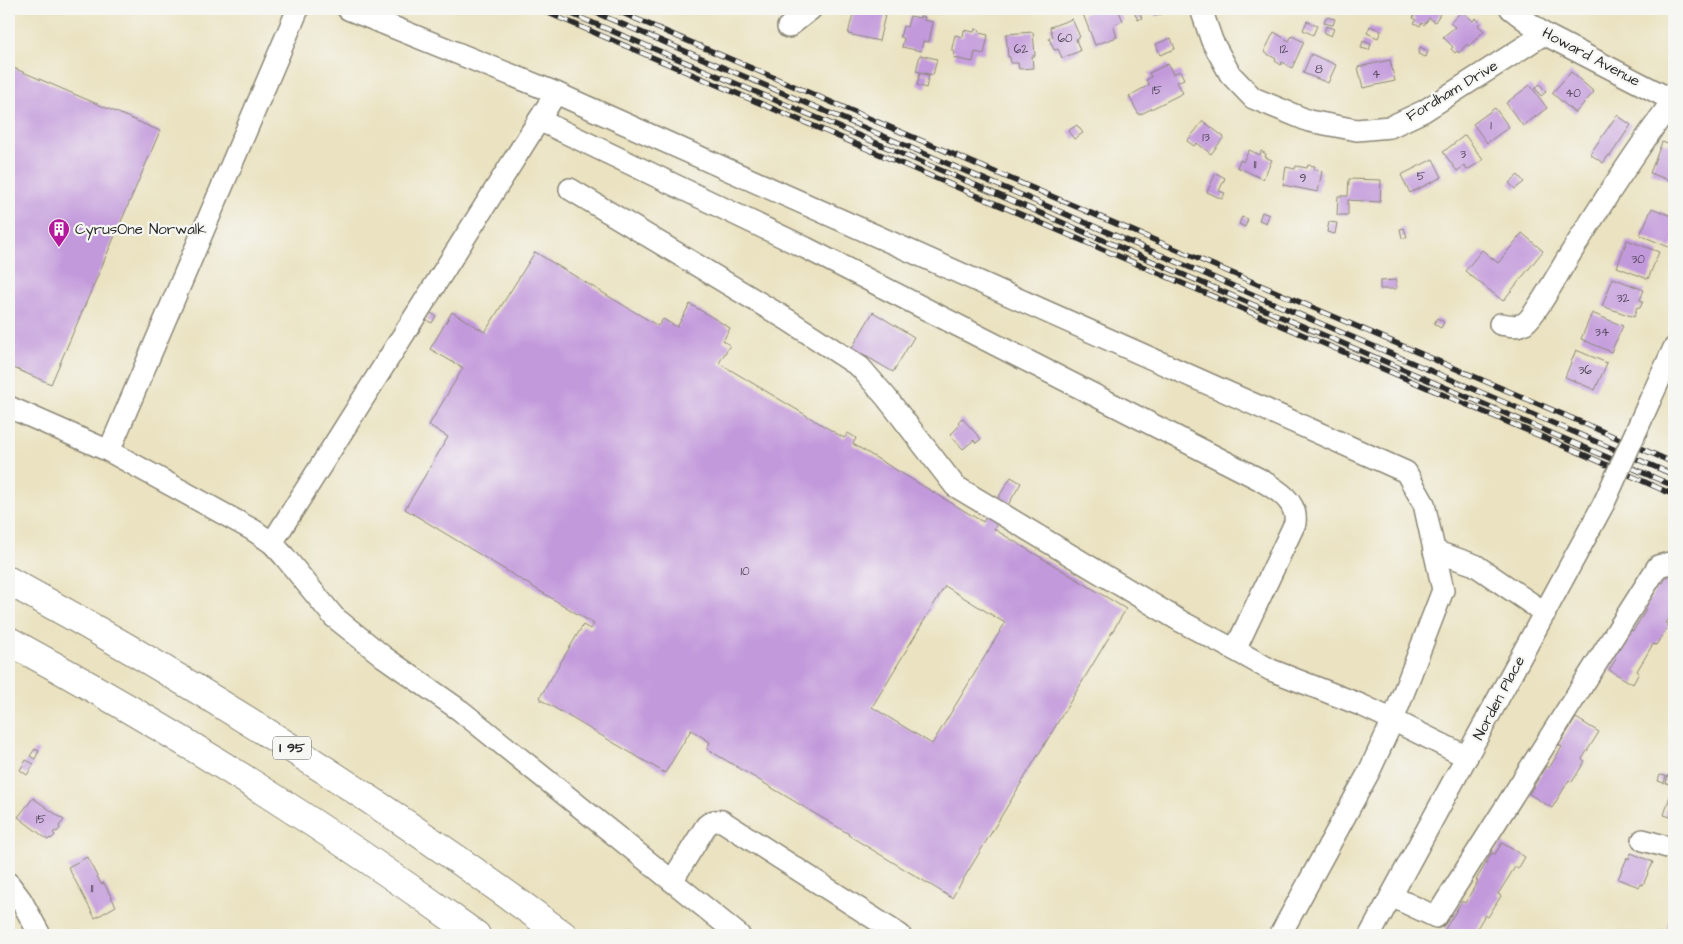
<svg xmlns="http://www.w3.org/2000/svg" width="1683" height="944" font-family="'Architects Daughter',sans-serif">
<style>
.building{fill:#c299db;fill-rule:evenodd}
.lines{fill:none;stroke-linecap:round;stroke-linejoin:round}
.minor-casing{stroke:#8a8676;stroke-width:24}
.highway-casing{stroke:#8a8676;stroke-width:30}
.minor{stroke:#fff;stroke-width:21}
.highway{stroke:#fff;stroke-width:28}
.rail-casing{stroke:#2b2b2b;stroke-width:5.5}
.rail{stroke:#f6f6f2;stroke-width:4;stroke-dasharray:11;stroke-linecap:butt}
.minor-bridge-casing{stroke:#8a8676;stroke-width:24;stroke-linecap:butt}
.minor-bridge{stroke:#fff;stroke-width:21}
.labels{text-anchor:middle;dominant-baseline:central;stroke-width:4.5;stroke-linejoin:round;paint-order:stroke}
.number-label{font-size:12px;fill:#514657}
.shield{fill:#f6f6f2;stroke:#686867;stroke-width:1}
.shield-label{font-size:14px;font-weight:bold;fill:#2b2b2b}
.street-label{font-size:15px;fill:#2b2b2b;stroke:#f6f6f2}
.poi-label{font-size:15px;fill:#2b2b2b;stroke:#f6f6f2;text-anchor:start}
</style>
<rect width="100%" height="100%" fill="#f6f6f2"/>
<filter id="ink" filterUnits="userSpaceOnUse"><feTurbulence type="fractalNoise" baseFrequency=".02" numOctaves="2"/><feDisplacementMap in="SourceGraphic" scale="10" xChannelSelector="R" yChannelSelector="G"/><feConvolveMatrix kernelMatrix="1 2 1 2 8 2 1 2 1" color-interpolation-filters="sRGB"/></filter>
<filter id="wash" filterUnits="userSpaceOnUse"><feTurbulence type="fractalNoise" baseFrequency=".0096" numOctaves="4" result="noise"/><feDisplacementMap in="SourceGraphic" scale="20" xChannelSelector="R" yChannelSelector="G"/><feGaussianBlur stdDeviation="1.12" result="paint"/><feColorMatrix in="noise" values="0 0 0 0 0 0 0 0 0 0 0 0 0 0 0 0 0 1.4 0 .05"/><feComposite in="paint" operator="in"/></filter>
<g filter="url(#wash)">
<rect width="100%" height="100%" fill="#eae2c0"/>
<g id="blocks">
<g class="building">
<path d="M861 9H878L886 11 879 41 848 34 854 10 860 11Z"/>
<path d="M1096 9H1118L1123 21 1113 25 1117 37 1095 45 1083 14Z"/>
<path d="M1135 9H1164L1165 13 1155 16 1152 10 1140 15 1142 18 1138 20 1133 10Z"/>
<path d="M1417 9H1443L1435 22 1429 18 1424 25 1422 23 1420 26 1414 23 1416 20 1413 18Z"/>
<path d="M1462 11 1473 21 1476 18 1480 23 1478 25 1484 31 1469 46 1467 44 1459 53 1457 51 1455 53 1451 49 1453 47 1443 37 1455 27 1450 23Z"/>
<path d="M910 16 920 18V16L925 17 924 20 933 22 929 42 923 41 921 51 902 47 904 38 900 37 903 26 907 27Z"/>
<path d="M1326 17 1335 19 1333 25 1324 23Z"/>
<path d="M1072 19 1080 37 1076 39 1080 51 1062 58 1058 49 1054 50 1049 38 1053 37 1050 27Z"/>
<path d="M1307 21 1317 26 1313 35 1303 30Z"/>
<path d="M1326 26 1334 29 1331 36 1324 33Z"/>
<path d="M1370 26 1381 31 1378 38 1367 33Z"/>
<path d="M975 29 980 30 979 33 988 35 984 54 975 52 973 62 954 58 955 52 952 51V48L955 35 963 37 964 30 974 32Z"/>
<path d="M1033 32 1035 56H1032L1033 68 1019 69 1018 63H1011L1010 57H1008L1006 34Z"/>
<path d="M1274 32 1289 41 1292 36 1304 42 1292 68 1282 62 1281 65 1275 61 1276 59 1264 52Z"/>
<path d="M1171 38 1175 49 1160 55 1156 44Z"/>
<path d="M1363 41 1371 44 1369 50 1361 48Z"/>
<path d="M1420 47 1428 51 1426 57 1418 54Z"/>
<path d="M1311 54 1336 65 1328 83 1303 73Z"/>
<path d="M920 55 937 59 933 75 916 71Z"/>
<path d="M1390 60 1395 81 1363 88 1358 67Z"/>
<path d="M1168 64 1173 74 1180 71 1184 79 1177 82 1183 93 1139 115 1129 96 1149 85 1146 80 1151 77 1149 73Z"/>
<path d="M9 66 160 131 51 384 9 366Z"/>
<path d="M1571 72 1594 92 1575 113 1552 93Z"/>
<path d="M920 73 929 75 926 88 917 85Z"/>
<path d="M1540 84 1546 92 1541 96 1535 88Z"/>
<path d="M1530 85 1547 108 1523 126 1506 103Z"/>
<path d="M1495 108 1509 127 1487 143 1473 124Z"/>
<path d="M1617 115 1631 125 1610 156 1609 155 1603 163 1590 154Z"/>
<path d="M1203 121 1224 137 1211 154 1197 143 1194 146 1187 141Z"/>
<path d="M1077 125 1083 133 1074 139 1068 131Z"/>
<path d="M1465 135 1483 160 1467 170 1464 166 1457 171 1443 152Z"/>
<path d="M1662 142 1674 146V182L1650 173Z"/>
<path d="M1249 150 1260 155 1261 151 1266 154 1265 157 1272 160 1263 179 1237 167 1240 160 1243 162Z"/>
<path d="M1433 159 1442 177 1410 193 1401 175Z"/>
<path d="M1308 165 1315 166 1314 170 1322 171 1318 192 1283 185 1286 167 1295 169 1296 166 1307 168Z"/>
<path d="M1216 173 1225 178 1219 191 1225 193 1222 199 1207 192Z"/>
<path d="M1518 175 1524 182 1515 189 1509 183Z"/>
<path d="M1349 179 1381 180 1380 202 1348 200V215H1337L1338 196H1348Z"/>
<path d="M1652 208 1674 217V241L1671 248 1640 235Z"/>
<path d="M1262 212 1269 215 1266 223 1259 220Z"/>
<path d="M1242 217 1248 219 1245 227 1239 224Z"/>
<path d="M1329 222 1337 223 1335 234 1327 232Z"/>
<path d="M1404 228 1407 237 1402 238 1400 229Z"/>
<path d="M1522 233 1543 251 1503 301 1465 271 1482 250 1498 263Z"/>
<path d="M1627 240 1659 252 1648 279 1617 267Z"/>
<path d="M535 252 658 326 663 319 677 327 690 304 730 328 723 341 730 345 719 363 844 438 848 433 856 438 853 444 983 522 1011 477 1021 483 994 529 1126 609 952 898 848 835 849 834 707 749 710 742 691 730 665 773 541 700V698L540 697 583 625 590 629 594 624 405 509 448 437 429 425 463 368 430 349 452 312 485 332ZM945 586 1005 623 932 744 872 707Z"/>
<path d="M1613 278 1644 290 1640 300 1643 301 1640 308 1637 307 1634 317 1602 306Z"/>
<path d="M1396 280V289H1380V281Z"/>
<path d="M873 312 914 337 893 372 852 348Z"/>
<path d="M431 313 436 316 432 323 426 320Z"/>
<path d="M1592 313 1623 326 1611 352 1581 339Z"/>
<path d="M1437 318 1444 322 1441 328 1434 324Z"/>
<path d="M1576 350 1607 363 1595 390 1565 377Z"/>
<path d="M962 418 981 439 976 443 974 440 963 449 950 435 960 425 958 422Z"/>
<path d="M1670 572 1674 575V610L1666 623 1669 624 1656 645 1653 644 1637 671 1639 673 1633 684 1609 670 1616 659 1614 657 1630 630 1633 631 1646 610 1644 609 1660 582 1663 583Z"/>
<path d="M1576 718 1599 732 1582 759 1585 761 1572 782 1569 780 1552 808 1529 794 1546 766 1549 768 1562 747 1559 745Z"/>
<path d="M35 749 39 751 35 759 30 756Z"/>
<path d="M26 760 34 764 27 775 20 770Z"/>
<path d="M1660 775 1666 776 1664 783 1658 781Z"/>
<path d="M1668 775 1674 777 1672 785 1666 783Z"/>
<path d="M1671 793 1674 794V818L1664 815Z"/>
<path d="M33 798 64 820 59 826 60 828 57 832 55 831 53 833 55 835 51 839 50 838 48 840 18 817Z"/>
<path d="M1502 843 1525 857 1518 869 1515 867 1498 894 1501 896 1488 917 1485 915 1473 935H1445L1448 930 1445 929 1462 901 1465 903 1478 881 1476 880 1492 853 1495 854Z"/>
<path d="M1631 853 1653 862 1643 885 1640 884 1639 887 1618 879 1627 858 1629 859Z"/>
<path d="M87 857 101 884 104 883 116 906 95 918 68 867Z"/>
<path d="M1669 920 1674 921V930L1667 928Z"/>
</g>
</g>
</g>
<g filter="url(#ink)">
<use href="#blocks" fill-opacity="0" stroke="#8a8676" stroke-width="1"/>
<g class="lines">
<g class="minor-casing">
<g id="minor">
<path d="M1201 9 1212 41 1230 74 1253 98 1309 121 1357 130 1390 127 1424 111 1544 34"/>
<path d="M1511 9 1544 34 1674 101"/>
<path d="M788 27 811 9"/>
<path d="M556 93 1406 472 1424 504 1443 590 1393 720 1467 757"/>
<path d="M539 120 806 248 1259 479C1276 489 1298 501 1295 523L1235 650"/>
<path d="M570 189 788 320 860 367 886 397 955 486 1182 622 1235 650 1271 670 1361 705 1393 720 1369 772 1280 935"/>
<path d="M1500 324C1508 325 1517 328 1525 323 1536 315 1560 270 1569 256 1602 203 1636 151 1673 100"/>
<path d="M1650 400 1674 348"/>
<path d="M9 407 109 451 253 530 272 543 284 556 334 617 384 657 461 711 739 935"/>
<path d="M109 451 298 9"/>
<path d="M272 543 556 93 348 9"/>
<path d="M1434 551 1475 565 1545 613"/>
<path d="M1643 840 1674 849"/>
<path d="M672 881 706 826C712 821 715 820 722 821L900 935"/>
<path d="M9 884 21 900 40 935"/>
<path d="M1391 896 1436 917 1658 566 1674 562"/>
<path d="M1370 935 1604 503"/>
</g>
</g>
<g class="highway-casing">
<g id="highway">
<path d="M9 581C202 686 386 805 563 935"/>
<path d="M9 641C170 729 327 827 476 935"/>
</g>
</g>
<use href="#minor" class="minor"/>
<use href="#highway" class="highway"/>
<g class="rail-casing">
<g id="rail">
<path d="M539 9 1578 452 1674 495"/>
<path d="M560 9 952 175 1674 486"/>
<path d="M587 9 1674 475"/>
<path d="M613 9 1590 426 1674 463"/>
</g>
</g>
<use href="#rail" class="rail"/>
<g class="minor-bridge-casing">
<path id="minor-bridge" d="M1604 503 1650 400"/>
</g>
<use href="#minor-bridge" class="minor-bridge"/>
</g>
</g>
<defs>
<g id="building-pin" transform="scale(1.125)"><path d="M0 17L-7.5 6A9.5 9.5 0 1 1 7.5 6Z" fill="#b5179e" stroke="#f6f6f2"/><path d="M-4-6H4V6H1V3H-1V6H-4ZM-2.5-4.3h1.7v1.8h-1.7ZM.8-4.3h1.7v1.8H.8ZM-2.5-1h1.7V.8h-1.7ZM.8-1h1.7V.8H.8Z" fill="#fff"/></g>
</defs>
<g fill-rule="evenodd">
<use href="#building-pin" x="59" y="229"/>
</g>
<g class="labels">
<g class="number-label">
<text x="1065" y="38">60</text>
<text x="1021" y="49">62</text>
<text x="1284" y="49">12</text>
<text x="1319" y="69">8</text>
<text x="1376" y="74">4</text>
<text x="1157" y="90">15</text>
<text x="1573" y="93">40</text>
<text x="1491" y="125">1</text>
<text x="1206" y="137">13</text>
<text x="1463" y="154">3</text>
<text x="1255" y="164">11</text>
<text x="1421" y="176">5</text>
<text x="1303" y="178">9</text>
<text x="1638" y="259">30</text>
<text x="1623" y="298">32</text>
<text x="1602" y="332">34</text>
<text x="1585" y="370">36</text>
<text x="745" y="571">10</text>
<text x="41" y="819">15</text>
<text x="92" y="888">11</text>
</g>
<rect class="shield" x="273" y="736.5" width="38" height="23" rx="4"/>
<g class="shield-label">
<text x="292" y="748">I 95</text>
</g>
<g class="street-label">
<text transform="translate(1591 57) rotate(28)">Howard Avenue</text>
<text transform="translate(1452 91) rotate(-31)">Fordham Drive</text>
<text transform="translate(1499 698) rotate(-62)">Norden Place</text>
</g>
<g class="poi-label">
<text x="75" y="229">CyrusOne Norwalk</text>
</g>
</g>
<rect width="1683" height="944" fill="none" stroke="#f6f6f2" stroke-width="30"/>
</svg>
